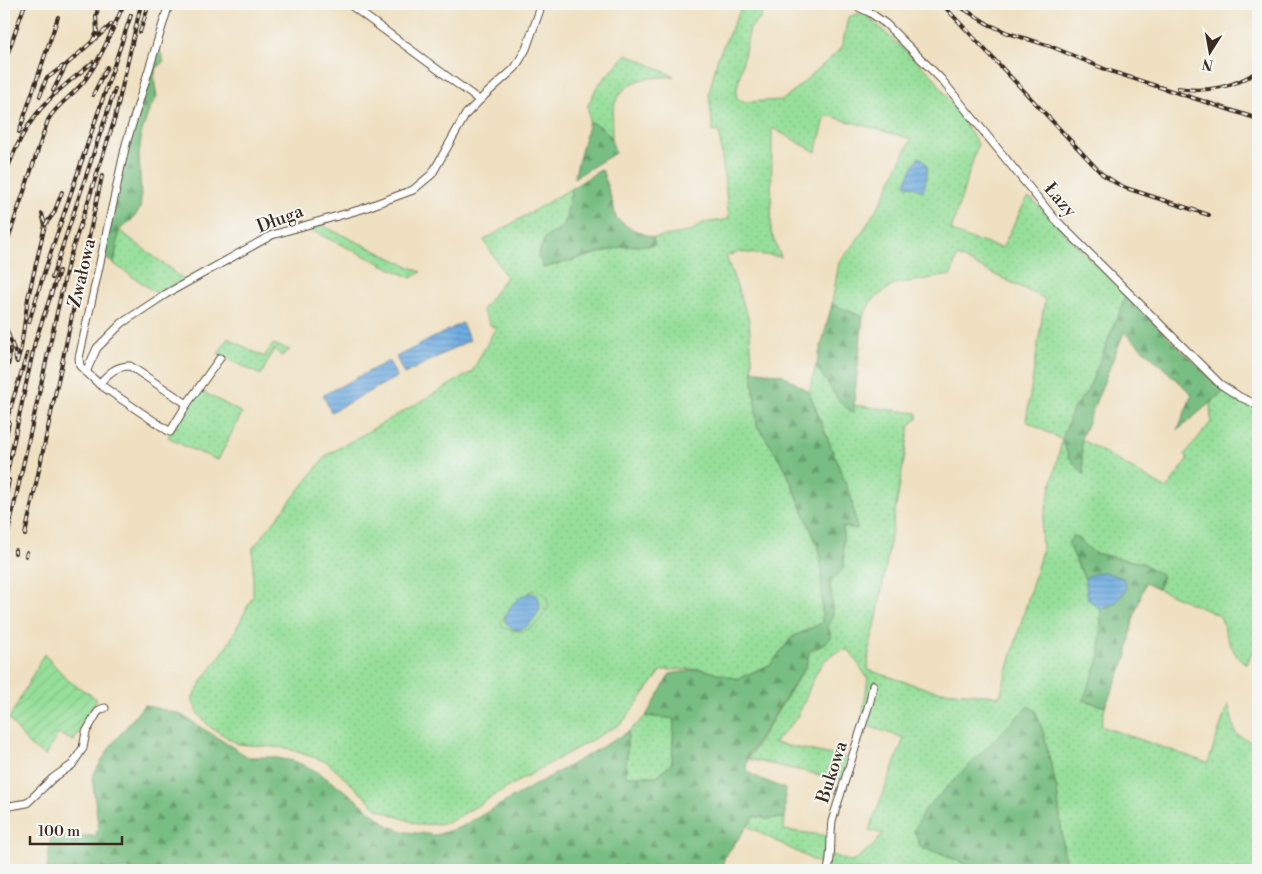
<svg xmlns="http://www.w3.org/2000/svg" width="1262" height="874" font-family="'Libre Bodoni',serif">
<style>
.grass{fill:url(#grass-dots);stroke:#68845c}
.forest{fill:url(#forest-firs);stroke:#5a7450}
.wetland{fill:url(#wetland-marsh);stroke:#68845c}
.garden{fill:url(#garden-furrows);stroke:#68845c}
.water{fill:url(#water-rules);stroke:#556b80}
.lines{fill:none;stroke-linecap:round;stroke-linejoin:round}
.minor-casing{stroke:#564536;stroke-width:9}
.minor{stroke:#fff;stroke-width:7}
.rail-casing{stroke:#3b2a1e;stroke-width:4}
.rail{stroke:#f6f6f2;stroke-width:2;stroke-dasharray:5.5;stroke-linecap:butt}
.labels{text-anchor:middle;dominant-baseline:central;stroke-width:4;stroke-linejoin:round;paint-order:stroke}
.street-label{font-size:18px;fill:#3b2a1e;stroke:#f6f6f2}
</style>
<defs>
<pattern id="grass-dots" width="8" height="8" patternUnits="userSpaceOnUse" patternTransform="scale(1.25)"><rect width="8" height="8" fill="#96df9a"/><path d="M2 2h.1M6 6h.1" fill="none" stroke="#82c084" stroke-width="1.8" stroke-linecap="round"/></pattern>
<pattern id="forest-firs" width="22" height="20" patternUnits="userSpaceOnUse" patternTransform="scale(1.25)"><rect width="22" height="20" fill="#78be82"/><path d="M5 1l3.5 6h-7zM16 11l3.5 6h-7z" fill="#649b6a"/></pattern>
<pattern id="wetland-marsh" width="20" height="14" patternUnits="userSpaceOnUse" patternTransform="scale(1.25)"><rect width="20" height="14" fill="#96df9a"/><path d="M1 5h8M5 5V1M11 12h8M15 12V8" fill="none" stroke="#82c084"/></pattern>
<pattern id="garden-furrows" width="10" height="10" patternUnits="userSpaceOnUse" patternTransform="scale(1.25)"><rect width="10" height="10" fill="#96df9a"/><path d="M-1 1l2-2M0 10L10 0M9 11l2-2" fill="none" stroke="#82c084"/></pattern>
<pattern id="water-rules" width="6" height="5" patternUnits="userSpaceOnUse" patternTransform="scale(1.25)"><rect width="6" height="5" fill="#6face1"/><path d="M0 2.5h6" fill="none" stroke="#5c8cb6"/></pattern>
</defs>
<rect width="100%" height="100%" fill="#f6f6f2"/>
<filter id="ink" filterUnits="userSpaceOnUse"><feTurbulence type="fractalNoise" baseFrequency=".02" numOctaves="2"/><feDisplacementMap in="SourceGraphic" scale="10" xChannelSelector="R" yChannelSelector="G"/><feConvolveMatrix kernelMatrix="1 2 1 2 8 2 1 2 1" color-interpolation-filters="sRGB"/></filter>
<filter id="wash" filterUnits="userSpaceOnUse"><feTurbulence type="fractalNoise" baseFrequency=".0096" numOctaves="4" result="noise"/><feDisplacementMap in="SourceGraphic" scale="20" xChannelSelector="R" yChannelSelector="G"/><feGaussianBlur stdDeviation="1.12" result="paint"/><feColorMatrix in="noise" values="0 0 0 0 0 0 0 0 0 0 0 0 0 0 0 0 0 1.4 0 .05"/><feComposite in="paint" operator="in"/></filter>
<g filter="url(#wash)">
<rect width="100%" height="100%" fill="#efe0c1"/>
<g class="grass">
<path d="M743 4H766L760 19 750 28 736 93 737 98 745 102 783 100 842 48 848 17 863 12 933 76 978 144 951 230 964 237 1002 248 1027 198 1033 200 1126 296 1088 390 1073 409 1083 474 1081 439 1167 489 1188 459 1184 455 1211 422 1210 403 1224 391 1258 407V640L1247 664C1231 656 1226 632 1220 616L1158 589 1163 576 1142 563 1094 553 1074 535 1076 562 1085 579 1088 598 1101 609 1100 657 1084 700 1105 707 1101 726 1208 763 1228 704 1236 734 1258 746V870H1064L1065 863 1057 790 1043 731 921 848 940 853 979 870H832L747 826 755 816 766 819 785 818 784 830 829 836 832 855 852 862 873 846 883 834 869 830 904 738 861 724 868 679 849 650C816 650 812 690 799 713 794 724 782 733 774 743L847 758 843 780 748 759 806 666 810 650 821 646 833 614 830 582 844 568 843 527 857 529 851 497 809 392 816 366 840 402 853 413 854 405 917 413V419L910 425 877 618 869 648 868 670 931 690 1000 696 1042 551 1041 529 1062 440 1026 421 1045 299 957 256 951 275 895 284 871 301 863 317 832 304 839 262 854 245 882 200 911 139 826 115 816 152 772 128 771 232 781 257 741 252 726 256 749 320 757 425 785 468 821 554 822 623 792 637 771 664 737 679 701 669 662 670 622 723 515 783 448 823 420 825 378 809 327 762 286 748 238 744 210 727 198 714 192 699 204 678 227 647 253 596V548L327 455 472 372 496 327 491 326 482 310 506 277 484 240 572 188 564 226 545 238 538 255 544 268 625 246 654 245 653 238 689 232 703 223 729 219 719 131 713 132 709 93 718 57Z"/>
<path d="M627 54 674 76C664 77 650 77 640 80 612 91 611 112 612 138L600 126 589 122 588 105 598 85Z"/>
<path d="M319 224 421 272 411 278 304 227Z"/>
<path d="M119 230 185 280 159 295 114 264Z"/>
<path d="M228 338 264 357 273 344 290 350 281 356 274 349 261 375 218 354Z"/>
<path d="M200 390 242 413 218 460 188 448 168 437Z"/>
<path d="M646 716 674 719 672 763 657 776H625L628 732Z"/>
</g>
<g class="forest">
<path d="M159 49 164 61 156 69 154 79 157 97 150 108 142 131 139 154 141 200 140 209 133 219 119 230 114 264 102 255 130 143Z"/>
<path d="M589 122C606 128 611 135 615 153L574 178Z"/>
<path d="M602 169 614 208 616 218 628 227 653 238 655 245 625 246 543 268 538 256 545 238 564 226 572 188Z"/>
<path d="M1126 296 1224 391 1178 430 1192 394 1124 332 1081 439 1084 475 1069 457 1062 440 1073 409 1088 390Z"/>
<path d="M832 304 863 317 853 413 840 402 816 366Z"/>
<path d="M752 370 783 375 809 392 851 497 857 529 843 527 844 568 830 582 833 614 828 625 831 638 821 646 810 650 806 666 748 756 746 768 752 775 785 789V818L766 819 755 816 724 858V870H47L51 836H96L98 824 92 777 110 747 144 705 180 714 248 757H271L294 761 314 770 348 793 389 826 406 832 436 835 461 827 628 732 626 776H657L672 763 674 719 646 716 670 674 701 669 738 679 771 664 792 637 822 623 821 554 785 468 757 425Z"/>
<path d="M1074 535 1094 553 1142 563 1163 576 1158 589 1145 583 1133 620 1127 656 1105 707 1083 700 1100 657 1101 609 1115 603 1126 590 1088 576 1085 579 1068 543Z"/>
<path d="M1028 706 1035 710 1043 731 1057 790 1065 863 1064 870H979L940 853 921 848 914 831 925 809Z"/>
</g>
<path class="wetland" d="M532 590C543 591 547 596 549 606 536 628 526 637 502 627L501 622 505 615V622L532 593 527 594Z"/>
<path class="garden" d="M44 654 69 681 97 699 74 741 58 734 45 756 29 745 9 719Z"/>
<g class="water">
<path d="M919 157C932 163 927 179 923 191L905 184 913 166Z"/>
<path d="M462 323 470 340 404 374 396 357Z"/>
<path d="M389 361 397 377 331 412 323 395Z"/>
<path d="M1103 572 1123 578 1125 582 1126 590 1115 603 1101 609 1088 599 1085 579 1088 576Z"/>
<path d="M532 593 537 595C539 600 541 606 539 611 538 615 534 618 532 621 523 632 513 632 505 622 506 609 519 594 532 593Z"/>
</g>
</g>
<g filter="url(#ink)">
<g class="lines">
<g class="minor-casing">
<g id="minor">
<path d="M169 4 126 144 79 358 80 366 99 384C108 374 115 366 130 366L187 404 220 358"/>
<path d="M349 4 479 100"/>
<path d="M852 4 869 12 886 24 941 79 1054 218 1220 384 1240 397 1258 405"/>
<path d="M86 372 97 348 122 323 166 294 272 235 362 209 413 190 432 174 466 114 486 94 515 68 526 49 542 4"/>
<path d="M99 384 170 432 187 404"/>
<path d="M4 807 27 803 53 778 72 765 83 748 86 732 97 713 101 709 105 708"/>
<path d="M828 870C832 855 830 837 832 821L870 701 873 685"/>
</g>
</g>
<use href="#minor" class="minor"/>
<g class="rail-casing">
<g id="rail">
<path d="M942 4 1102 174 1116 183 1126 188 1209 215"/>
<path d="M956 4 988 24 1008 33 1050 46 1107 70 1258 119"/>
<path d="M140 32 149 4"/>
<path d="M92 42 97 32 96 16 99 4"/>
<path d="M4 64 25 4"/>
<path d="M1178 88C1206 93 1235 87 1258 71"/>
<path d="M53 91 66 65 112 24"/>
<path d="M93 95 107 67"/>
<path d="M40 96 46 79 63 66"/>
<path d="M19 132 58 17"/>
<path d="M4 179C13 151 27 122 48 101 62 86 78 75 93 62"/>
<path d="M45 225 54 213 62 192"/>
<path d="M4 251 48 120C57 104 74 95 85 80 102 57 112 30 124 4"/>
<path d="M52 278 115 89"/>
<path d="M29 322 45 270 131 15"/>
<path d="M4 323 15 352 16 360"/>
<path d="M17 362 21 348 28 298 45 225 42 214"/>
<path d="M4 382 9 361 10 349"/>
<path d="M4 429 27 354"/>
<path d="M4 446 9 422"/>
<path d="M4 487 35 342 59 271"/>
<path d="M4 505 9 480"/>
<path d="M25 535 102 176"/>
<path d="M4 551 68 263 115 118 141 4"/>
<path d="M15 553V550"/>
<path d="M26 556 27 552"/>
</g>
</g>
<use href="#rail" class="rail"/>
</g>
</g>
<g class="labels">
<g class="street-label">
<text transform="translate(1060 200) rotate(49)">Łazy</text>
<text transform="translate(280 219) rotate(-21)">Długa</text>
<text transform="translate(82 273) rotate(-77)">Zwałowa</text>
<text transform="translate(832 772) rotate(-72)">Bukowa</text>
</g>
</g>
<rect width="1262" height="874" fill="none" stroke="#f6f6f2" stroke-width="20"/>
<g transform="translate(1210 52) rotate(191)" stroke="#f6f6f2" stroke-width="4" paint-order="stroke">
<path d="M0-4L9 19L0 12L-9 19Z" fill="#3b2a1e"/>
<text y="-8" font-size="14" font-weight="bold" text-anchor="middle" fill="#3b2a1e">N</text>
</g>
<path d="M30 836v8h92v-8" fill="none" stroke="#3b2a1e" stroke-width="2.5"/>
<text x="38" y="836" font-size="15" fill="#3b2a1e" stroke="#f6f6f2" stroke-width="4" paint-order="stroke">100 m</text>
</svg>
